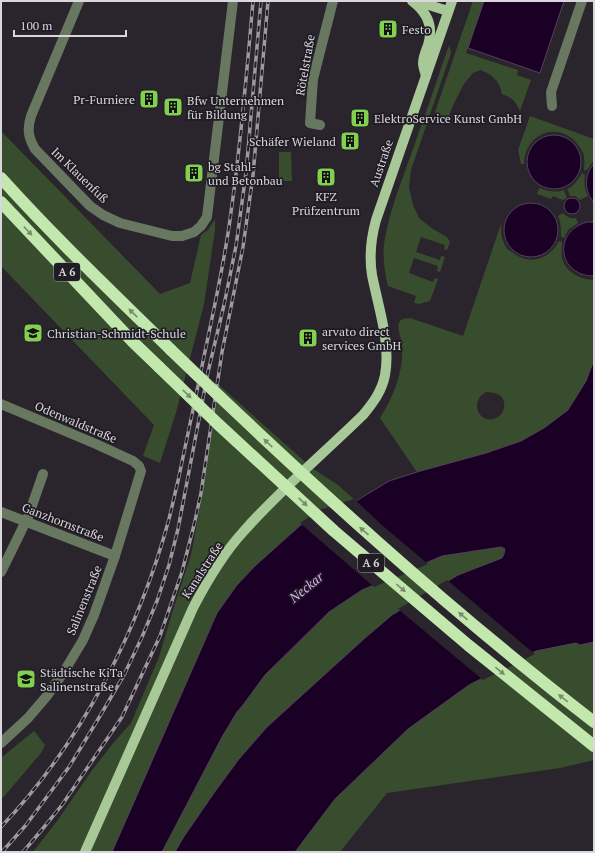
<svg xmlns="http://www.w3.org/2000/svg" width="595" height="853" font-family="'PT Serif',serif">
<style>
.green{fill:#384d2d;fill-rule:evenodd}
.water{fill:#1a0025;stroke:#54405c}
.pier{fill:#2a252c}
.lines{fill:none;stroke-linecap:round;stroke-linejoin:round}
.minor{stroke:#687760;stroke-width:10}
.major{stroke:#a8c898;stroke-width:10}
.highway{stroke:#c2e8ae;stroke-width:12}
.rail-casing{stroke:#9d999f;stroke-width:3.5}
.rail{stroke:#201c23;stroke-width:2;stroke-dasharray:6;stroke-linecap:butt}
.highway-bridge{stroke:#c2e8ae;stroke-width:12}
.oneway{fill:#798c6f}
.labels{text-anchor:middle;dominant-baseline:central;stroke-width:3.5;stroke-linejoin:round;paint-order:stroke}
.shield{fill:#201c23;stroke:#a29fa4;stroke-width:1}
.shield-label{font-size:11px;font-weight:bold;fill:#dad7dc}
.poi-label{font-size:12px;fill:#dad7dc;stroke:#201c23;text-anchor:start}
.street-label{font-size:12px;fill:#dad7dc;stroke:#201c23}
.water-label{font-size:13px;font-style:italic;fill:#dca8f3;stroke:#201c23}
</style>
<rect width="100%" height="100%" fill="#2a252c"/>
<g class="green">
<path d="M473 1H484L466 53 518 70 517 75 531 80 520 111C515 101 513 98 502 94 500 81 492 75 481 70L473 73 464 84 454 103 448 118 445 120H441L437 117 435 112Z"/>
<path d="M449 45 451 53 411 170 409 187 413 205 419 218 433 229 447 237 450 242 447 250 444 249 445 245 421 237 416 252 440 260 441 256 445 257 440 272 437 271 438 266 414 258 409 273 433 282 435 278 438 279 430 301 419 304 414 303 416 296 388 286C384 271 382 253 385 238 390 211 400 185 409 160 423 121 436 83 449 45Z"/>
<path d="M530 116 594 139V160L587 170H584C584 166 585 161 584 157 584 153 581 149 579 146 560 120 525 132 524 164H521L518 150Z"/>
<path d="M1 131 160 294 190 283 201 235 208 230 215 219V230L204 304 177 409 160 463 143 456 154 425 1 266Z"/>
<path d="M279 152H291L292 181H279Z"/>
<path d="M582 173 585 175C584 182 584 189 588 196L580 200 575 196H570L567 189C574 186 578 180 582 173Z"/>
<path d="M539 188C548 191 555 193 564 190L567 198 563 200 553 196 551 199 537 194Z"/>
<path d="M563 213C567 217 571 219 576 218L578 223 568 230 564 238 561 237C561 229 561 223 558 216Z"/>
<path d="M501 224C501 231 501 237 504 243 505 247 508 250 512 252 529 266 549 260 559 241L562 242C562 247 561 253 562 258 566 273 580 279 594 280V360L586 381 568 410 544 428 521 441 486 453 417 472 380 418C394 395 404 371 402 344 401 338 397 329 399 323 401 318 405 319 410 318L463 336ZM486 392C497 392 506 396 504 408 503 413 500 416 496 418 480 426 468 402 486 392Z"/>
<path d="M219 385 312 468 338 485 356 501 303 523 256 565 237 585 217 613 112 852H33L57 821 93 769 114 742 131 723 159 657 172 613 191 555 200 507Z"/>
<path d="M502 547 505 549 504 554 502 558 458 575 392 615 365 638 267 727 239 759 214 793 183 838 175 852H162L222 737 237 712 243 705 265 675 329 612 362 590 442 556Z"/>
<path d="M594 642V760L560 768 387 793 340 852H295L335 799 408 729 469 685 536 651 576 643 580 645Z"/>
<path d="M34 731 45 745 41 753 1 800V758Z"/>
</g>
<g class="water">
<path d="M484 1H564L540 73 468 48Z"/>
<circle cx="554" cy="162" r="27"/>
<path d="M594 164V202C584 192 584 174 594 164Z"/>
<circle cx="572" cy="206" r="8"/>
<circle cx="531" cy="230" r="27"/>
<path d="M587 222H594V276C558 276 552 232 587 222Z"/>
<path d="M594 360V642L580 645 576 643 536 651 469 685 408 729 335 799 295 852H175L183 838 214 793 239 759 267 727 365 638 392 615 458 575 502 558 504 554 505 549 501 547 442 556 362 590 329 612 265 675 243 705 237 712 222 737 162 852H112L217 613 237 585 256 565 303 523 320 512 356 501 389 481 417 472 486 453 521 441 544 428 568 410 586 381Z"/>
</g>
<g class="pier">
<path d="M354 499 383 526 428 564 374 587 300 523 319 510Z"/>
<path d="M447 580 524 645 535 654 483 680 398 609Z"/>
</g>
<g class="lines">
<g class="minor">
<path d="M79 1 31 116C27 129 28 137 35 149L90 206 103 215 120 223 172 236H182L194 232 201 226 207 217 233 1"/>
<path d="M552 106 551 92 582 1"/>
<path d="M320 125 310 123 313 79 333 1"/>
<path d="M1 404 96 444 133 461 139 466 141 471 115 556 94 615 83 640 65 670 46 697 28 718 1 743"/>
<path d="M1 512 115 556"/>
<path d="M1 572 28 517 43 474"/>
</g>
<g class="major">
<path d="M412 1C427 12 434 26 428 45 426 50 423 58 423 63 423 67 425 72 426 76"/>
<path d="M416 1 448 11"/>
<path d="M85 852 193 608C207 581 223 554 243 532 280 490 323 454 363 415 373 403 382 391 385 375 391 343 378 306 372 275 369 256 371 238 376 220L452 1"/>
</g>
<g class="highway">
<path d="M1 178C55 238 113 293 171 350"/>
<path d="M1 202 133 342 159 367"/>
</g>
<g class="rail-casing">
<g id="rail">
<path d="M1 827C81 743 139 630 169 519 172 507 175 493 178 481 185 447 192 414 199 381 210 325 224 269 231 212 241 142 247 71 253 1"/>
<path d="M2 852 26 825 69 767 100 716 124 675 142 637 157 601 169 565 178 529 208 372 224 305 236 246 246 173 261 1"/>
<path d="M23 852 40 832 62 805 122 717 160 636 182 572 195 521 201 493 222 352 243 247 253 175 268 1"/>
</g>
</g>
<use href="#rail" class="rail"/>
<g class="highway-bridge">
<path d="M171 350C306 480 445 607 594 722"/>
<path d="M159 367 218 424 334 531 468 645 594 746"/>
</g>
</g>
<defs><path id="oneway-solid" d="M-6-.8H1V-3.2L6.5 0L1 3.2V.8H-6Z"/></defs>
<g class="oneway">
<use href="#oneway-solid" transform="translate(28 231) rotate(47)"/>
<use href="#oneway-solid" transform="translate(133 313) rotate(-136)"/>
<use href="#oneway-solid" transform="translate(187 394) rotate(44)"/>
<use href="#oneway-solid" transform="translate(268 443) rotate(-137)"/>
<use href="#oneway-solid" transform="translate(303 502) rotate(43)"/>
<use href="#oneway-solid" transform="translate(364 531) rotate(-139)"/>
<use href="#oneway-solid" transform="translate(401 588) rotate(40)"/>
<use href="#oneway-solid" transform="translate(463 616) rotate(-139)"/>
<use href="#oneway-solid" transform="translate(500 671) rotate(39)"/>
<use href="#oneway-solid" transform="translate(563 698) rotate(-141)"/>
</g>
<defs>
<g id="building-square" transform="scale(1)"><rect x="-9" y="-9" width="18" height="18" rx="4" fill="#82d050" stroke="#201c23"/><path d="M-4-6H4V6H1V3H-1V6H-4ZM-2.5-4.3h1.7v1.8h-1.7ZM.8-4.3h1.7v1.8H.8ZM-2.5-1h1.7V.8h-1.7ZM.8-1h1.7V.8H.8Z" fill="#111"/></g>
<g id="school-square" transform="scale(1)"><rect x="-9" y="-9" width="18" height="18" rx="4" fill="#82d050" stroke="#201c23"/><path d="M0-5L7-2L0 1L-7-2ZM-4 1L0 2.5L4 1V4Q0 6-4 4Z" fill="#111"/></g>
</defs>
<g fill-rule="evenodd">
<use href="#building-square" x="388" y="29"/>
<use href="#building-square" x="149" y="99"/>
<use href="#building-square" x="173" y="107"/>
<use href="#building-square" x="360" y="118"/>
<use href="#building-square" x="350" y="141"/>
<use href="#building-square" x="194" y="173"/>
<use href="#building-square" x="326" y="177"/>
<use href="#school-square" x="33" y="333"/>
<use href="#building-square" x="308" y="338"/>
<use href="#school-square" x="26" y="679"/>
</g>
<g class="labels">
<g class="shield">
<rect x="54" y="263" width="26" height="18" rx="3"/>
<rect x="358" y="554" width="26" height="18" rx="3"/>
</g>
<g class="shield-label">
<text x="67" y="272">A 6</text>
<text x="371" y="563">A 6</text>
</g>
<g class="poi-label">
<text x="402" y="29">Festo</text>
<text x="135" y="99" text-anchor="end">Pr-Furniere</text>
<text x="187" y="100">Bfw Unternehmen<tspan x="187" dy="14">für Bildung</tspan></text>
<text x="374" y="118">ElektroService Kunst GmbH</text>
<text x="336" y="141" text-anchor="end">Schäfer Wieland</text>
<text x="208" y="166">bg Stahl-<tspan x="208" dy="14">und Betonbau</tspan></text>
<text x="326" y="196" text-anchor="middle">KFZ<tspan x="326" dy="14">Prüfzentrum</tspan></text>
<text x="322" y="331">arvato direct<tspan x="322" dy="14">services GmbH</tspan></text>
<text x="47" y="333">Christian-Schmidt-Schule</text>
<text x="40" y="672">Städtische KiTa<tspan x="40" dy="14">Salinenstraße</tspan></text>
</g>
<g class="street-label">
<text transform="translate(305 65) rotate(-80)">Rötelstraße</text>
<text transform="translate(381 163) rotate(-71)">Austraße</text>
<text transform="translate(80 175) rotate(44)">Im Klauenfuß</text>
<text transform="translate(76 422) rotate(23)">Odenwaldstraße</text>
<text transform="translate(63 522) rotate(21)">Ganzhornstraße</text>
<text transform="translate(202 570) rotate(-57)">Kanalstraße</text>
<text transform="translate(84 600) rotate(-68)">Salinenstraße</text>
</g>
<g class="water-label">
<text transform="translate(306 587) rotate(-39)">Neckar</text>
</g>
</g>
<rect width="595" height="853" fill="none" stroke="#dad7dc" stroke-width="4"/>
<path d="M14 30v6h112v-6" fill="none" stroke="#dad7dc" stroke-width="2"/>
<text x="20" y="30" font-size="12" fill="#dad7dc" stroke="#201c23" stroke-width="3" paint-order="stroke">100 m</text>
</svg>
